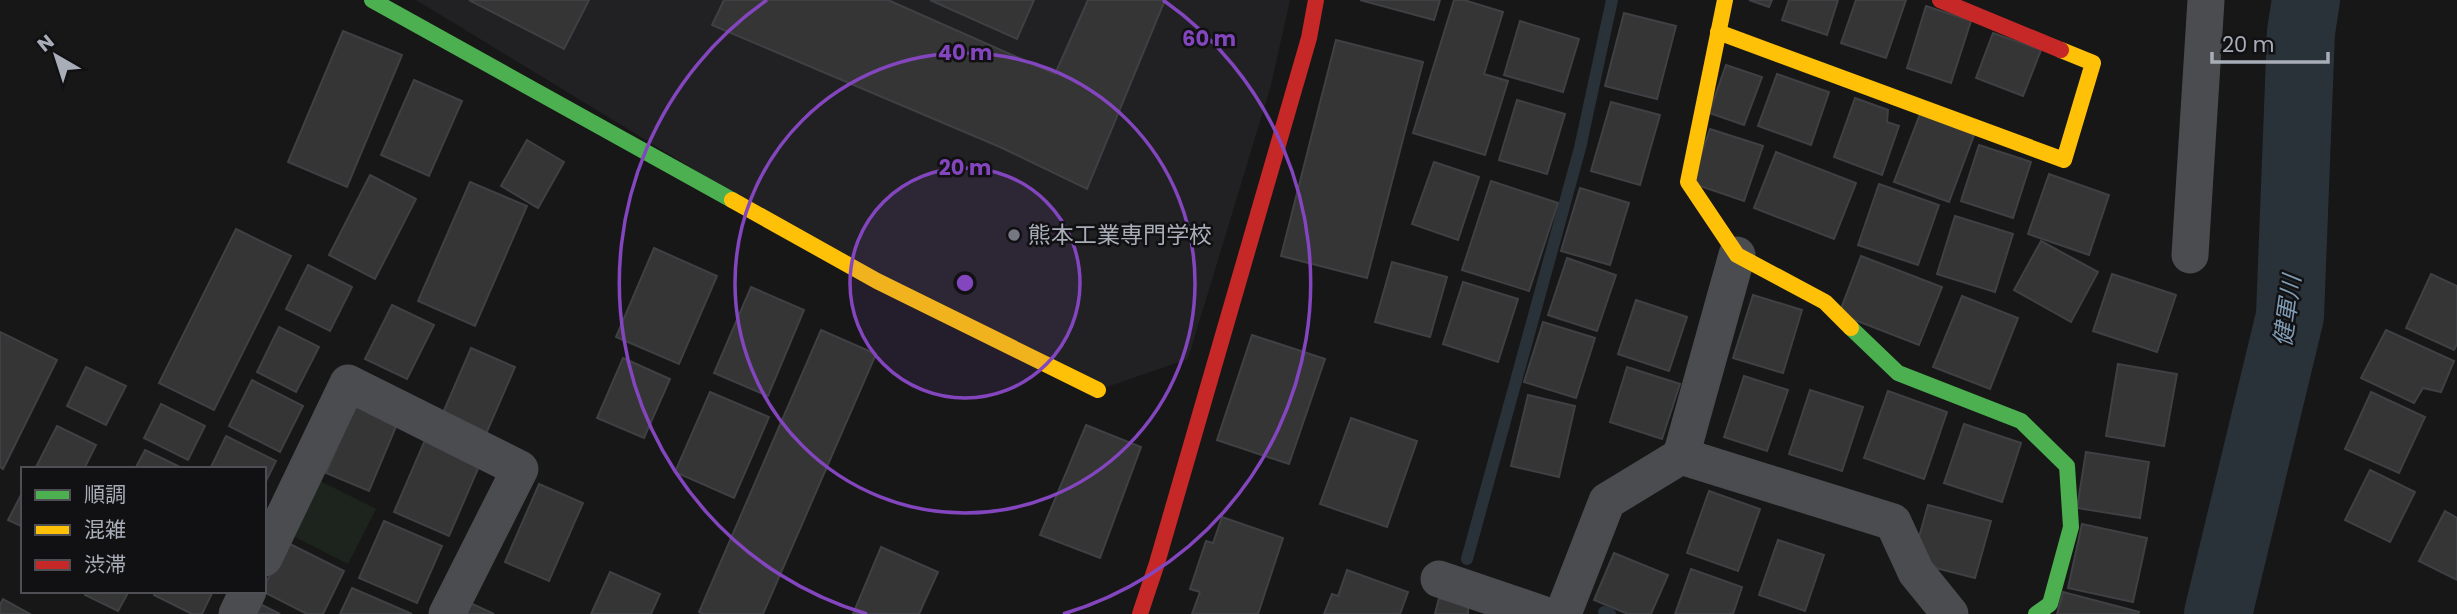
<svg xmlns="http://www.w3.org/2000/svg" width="2457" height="614" font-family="Poppins,'Noto Sans JP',sans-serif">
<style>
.built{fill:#212123}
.green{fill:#1d241e}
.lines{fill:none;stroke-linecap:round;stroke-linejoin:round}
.stream{stroke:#2a3239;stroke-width:12}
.river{stroke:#2a3239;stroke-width:68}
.building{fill:#353536;stroke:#3f4043;stroke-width:2}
.street{stroke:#4b4c50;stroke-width:37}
.fast{stroke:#4caf50;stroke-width:16}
.slow{stroke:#ffc107;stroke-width:16}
.jam{stroke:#c62828;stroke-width:16}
.ring{fill:none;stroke:#8446be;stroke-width:3.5}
.poi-dot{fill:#757880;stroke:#111113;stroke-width:2.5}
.labels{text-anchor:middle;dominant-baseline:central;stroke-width:5;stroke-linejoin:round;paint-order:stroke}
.poi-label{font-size:23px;fill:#a8adb8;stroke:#111113;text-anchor:start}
.water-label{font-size:24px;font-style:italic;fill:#7f9bb3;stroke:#111113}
.centre{fill:#8446be;stroke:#111113;stroke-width:3.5}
.ring-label{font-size:21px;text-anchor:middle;font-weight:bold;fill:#8446be;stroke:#111113;stroke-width:5;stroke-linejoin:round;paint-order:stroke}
</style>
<rect width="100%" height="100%" fill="#171717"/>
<g class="built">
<path d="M416 0H724L1000 147 1086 189 1165 0H1290L1271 85 1188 359 1098 390 877 281Z"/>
<path d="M888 0H930L1017 38 1034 0H1088L1055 74Z"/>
</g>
<path class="green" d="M314 478 376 509 348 564 287 533Z"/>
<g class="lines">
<g class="stream">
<path d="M1467 559 1580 148 1612 0"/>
<path d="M1604 612 1610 614"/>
</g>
<path class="river" d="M2218 614 2290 316 2301 32 2306 0"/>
</g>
<g class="building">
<path d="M469 0H589L564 49Z"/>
<path d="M724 0H888L1055 74 1088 0H1165L1087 189 1000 147 712 25Z"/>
<path d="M930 0H1034L1017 39Z"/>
<path d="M1360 0H1440L1434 20Z"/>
<path d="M1454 0H1464L1503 12 1484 74 1508 81 1485 155 1413 133Z"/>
<path d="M1749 0H1772L1769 7Z"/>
<path d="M1789 0H1838L1827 35 1782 20Z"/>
<path d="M1856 0H1906L1886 58 1841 43Z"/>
<path d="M1926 6 1971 21 1951 83 1907 68Z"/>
<path d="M1624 13 1676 26 1657 99 1605 86Z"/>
<path d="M1520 21 1579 39 1563 92 1504 75Z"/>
<path d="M343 31 402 55 347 187 288 162Z"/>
<path d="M1993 33 2041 50 2023 96 1976 78Z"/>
<path d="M1336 40 1423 62 1367 278 1281 256Z"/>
<path d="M1726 65 1762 77 1744 125 1709 113Z"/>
<path d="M1777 74 1829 92 1811 145 1758 126Z"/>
<path d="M414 80 462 101 429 176 381 155Z"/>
<path d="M1855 98 1888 110 1887 122 1899 126 1882 175 1834 157Z"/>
<path d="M1517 100 1565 114 1547 174 1499 160Z"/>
<path d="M1611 102 1660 115 1640 185 1591 171Z"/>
<path d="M1920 114 1974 135 1949 202 1894 182Z"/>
<path d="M1710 129 1763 146 1744 201 1691 183Z"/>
<path d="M527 140 564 162 538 208 501 186Z"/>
<path d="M1979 145 2031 162 2013 218 1961 201Z"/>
<path d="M1776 152 1856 183 1834 239 1754 208Z"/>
<path d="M1434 162 1479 177 1458 240 1412 224Z"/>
<path d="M2049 174 2109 195 2089 255 2028 234Z"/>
<path d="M370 175 416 199 375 279 329 255Z"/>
<path d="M1491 181 1558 203 1529 291 1462 270Z"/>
<path d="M470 182 527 206 475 326 418 301Z"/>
<path d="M1879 184 1939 205 1918 265 1858 245Z"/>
<path d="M1580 188 1629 203 1610 265 1561 251Z"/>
<path d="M1955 216 2013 234 1995 292 1937 274Z"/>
<path d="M236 229 291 256 214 410 159 383Z"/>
<path d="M2041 241 2098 272 2071 322 2014 290Z"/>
<path d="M654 248 717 276 679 364 616 337Z"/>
<path d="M1861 256 1942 287 1919 345 1839 314Z"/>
<path d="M1567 258 1616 275 1597 331 1548 315Z"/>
<path d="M1392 262 1447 277 1430 337 1375 322Z"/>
<path d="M308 265 352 287 330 331 286 309Z"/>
<path d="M2112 274 2176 295 2157 352 2093 331Z"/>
<path d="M2431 274 2457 286V344L2454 350 2406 328Z"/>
<path d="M1463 282 1518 299 1498 362 1443 344Z"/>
<path d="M751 287 804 310 768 396 714 373Z"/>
<path d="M1753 295 1802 310 1783 373 1733 358Z"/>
<path d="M1962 296 2018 318 1990 389 1933 367Z"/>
<path d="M1636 300 1687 317 1669 371 1618 354Z"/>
<path d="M392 305 434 325 407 379 365 359Z"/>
<path d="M1543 322 1595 338 1576 398 1524 382Z"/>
<path d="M279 327 319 347 296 392 257 372Z"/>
<path d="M821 330 876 354 763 614H703L699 612Z"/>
<path d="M2386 330 2454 361 2441 392 2423 388 2414 403 2361 378Z"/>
<path d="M0 332 57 360 3 469 0 467Z"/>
<path d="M1252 335 1325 359 1289 464 1217 440Z"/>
<path d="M471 348 515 367 486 434 442 415Z"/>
<path d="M623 358 670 379 644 438 597 418Z"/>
<path d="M2118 364 2177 374 2164 446 2106 436Z"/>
<path d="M86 367 126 386 106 425 67 406Z"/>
<path d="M1627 367 1680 384 1662 439 1610 422Z"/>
<path d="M1744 376 1788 390 1767 451 1724 437Z"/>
<path d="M252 380 303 406 280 452 229 426Z"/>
<path d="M1810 390 1863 407 1842 471 1789 454Z"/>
<path d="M1888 391 1947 412 1924 479 1864 458Z"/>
<path d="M710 392 769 417 734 498 675 472Z"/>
<path d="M2371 392 2425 417 2399 473 2345 449Z"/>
<path d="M1528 395 1575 406 1559 477 1511 466Z"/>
<path d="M358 399 400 417 369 491 326 473Z"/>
<path d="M161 404 205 426 188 460 144 438Z"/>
<path d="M1351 418 1417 441 1387 527 1320 504Z"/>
<path d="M1964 424 2021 443 2002 502 1944 483Z"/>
<path d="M1086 425 1141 447 1100 558 1040 535Z"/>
<path d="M57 426 96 445 84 469H35Z"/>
<path d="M226 436 276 461 264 485V469H210Z"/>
<path d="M425 440 480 464 449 536 394 512Z"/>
<path d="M145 450 184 469H135Z"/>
<path d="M2086 452 2149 462 2140 518 2077 508Z"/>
<path d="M2370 470 2415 492 2390 542 2345 520Z"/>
<path d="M539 484 583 503 549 581 505 562Z"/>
<path d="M23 491V527L8 520Z"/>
<path d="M1709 491 1760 509 1738 571 1687 553Z"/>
<path d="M1928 505 1991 521 1975 578 1912 562Z"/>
<path d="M2445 511 2457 518V580L2419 561Z"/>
<path d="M1222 517 1283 538 1258 614H1192L1200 592 1190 589 1206 541 1213 543Z"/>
<path d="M384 521 442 546 417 603 359 578Z"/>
<path d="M2082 524 2147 538 2133 602 2068 588Z"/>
<path d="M1778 540 1824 555 1805 611 1759 595Z"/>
<path d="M286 542 344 571 323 614H307L262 591Z"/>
<path d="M881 547 938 572 919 614H853Z"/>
<path d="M1614 553 1668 575 1651 614H1628L1594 600Z"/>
<path d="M1691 569 1742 587 1733 614H1675Z"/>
<path d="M1347 570 1408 592 1400 614H1324L1332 594 1338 596Z"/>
<path d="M610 572 660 594 651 614H591Z"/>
<path d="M352 588 412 614H340Z"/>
<path d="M86 591H129L118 611 85 595Z"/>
<path d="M156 591H213L202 614H192L154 595Z"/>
<path d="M2063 592 2139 612 2138 614H2057Z"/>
<path d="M1439 598 1468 606V614H1435Z"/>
<path d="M3 599 30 614H0V605Z"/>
<path d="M468 602 494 614H463Z"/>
<path d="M258 603 280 614H252Z"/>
</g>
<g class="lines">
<g class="street">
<path d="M2190 255 2206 0"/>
<path d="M1681 456 1737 255"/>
<path d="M264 558 348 383 520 469 447 614"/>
<path d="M1439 579 1542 614"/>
<path d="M237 614 248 591"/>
<path d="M1563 614 1607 501 1681 456 1893 522 1916 572 1950 614"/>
</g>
<g class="fast">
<path d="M372 0 732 200"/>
<path d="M1851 328 1898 373 2021 421 2067 466 2071 527 2050 604 2036 614"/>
</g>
<g class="slow">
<path d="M1725 0 1688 182 1737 255 1825 302 1851 328"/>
<path d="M1718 32 2064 160 2093 63 2061 50"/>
<path d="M732 200 877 281 1098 390"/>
</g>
<g class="jam">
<path d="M1940 0 2061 50"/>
<path d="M1140 614 1157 563 1309 38 1316 0"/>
</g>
</g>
<circle cx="965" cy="283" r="115" fill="#8446be" fill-opacity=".12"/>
<g class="ring">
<circle cx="965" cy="283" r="115"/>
<circle cx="965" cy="283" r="230"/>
<path d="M867 614A345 345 0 0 1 767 0M1163 0A345 345 0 0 1 1063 614"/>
</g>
<circle class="poi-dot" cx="1014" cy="235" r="7"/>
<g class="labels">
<g class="poi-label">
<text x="1028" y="235">熊本工業専門学校</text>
</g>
<g class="water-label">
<text transform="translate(2287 311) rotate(-82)">健軍川</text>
</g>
</g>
<circle cx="965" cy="283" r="10" class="centre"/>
<g class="ring-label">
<text x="1209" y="46">60 m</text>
<text x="965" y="60">40 m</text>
<text x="965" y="175">20 m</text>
</g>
<rect x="21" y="467" width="245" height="126" fill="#111113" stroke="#4d4f55" stroke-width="2"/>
<rect x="35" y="490" width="35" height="10" fill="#4caf50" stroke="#4d4f55" stroke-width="2"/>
<text x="84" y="502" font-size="21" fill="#a8adb8">順調</text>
<rect x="35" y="525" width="35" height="10" fill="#ffc107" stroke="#4d4f55" stroke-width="2"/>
<text x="84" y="537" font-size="21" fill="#a8adb8">混雑</text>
<rect x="35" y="560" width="35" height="10" fill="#c62828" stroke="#4d4f55" stroke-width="2"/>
<text x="84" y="572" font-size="21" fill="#a8adb8">渋滞</text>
<g transform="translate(56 56) rotate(321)" stroke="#111113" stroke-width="5" paint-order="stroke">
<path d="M0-5L12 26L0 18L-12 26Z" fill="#a8adb8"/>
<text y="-10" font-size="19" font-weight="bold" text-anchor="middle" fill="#a8adb8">N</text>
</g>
<path d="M2212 52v10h116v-10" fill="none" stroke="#a8adb8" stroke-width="3.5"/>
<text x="2222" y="52" font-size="21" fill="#a8adb8" stroke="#111113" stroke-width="5" paint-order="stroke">20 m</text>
</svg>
